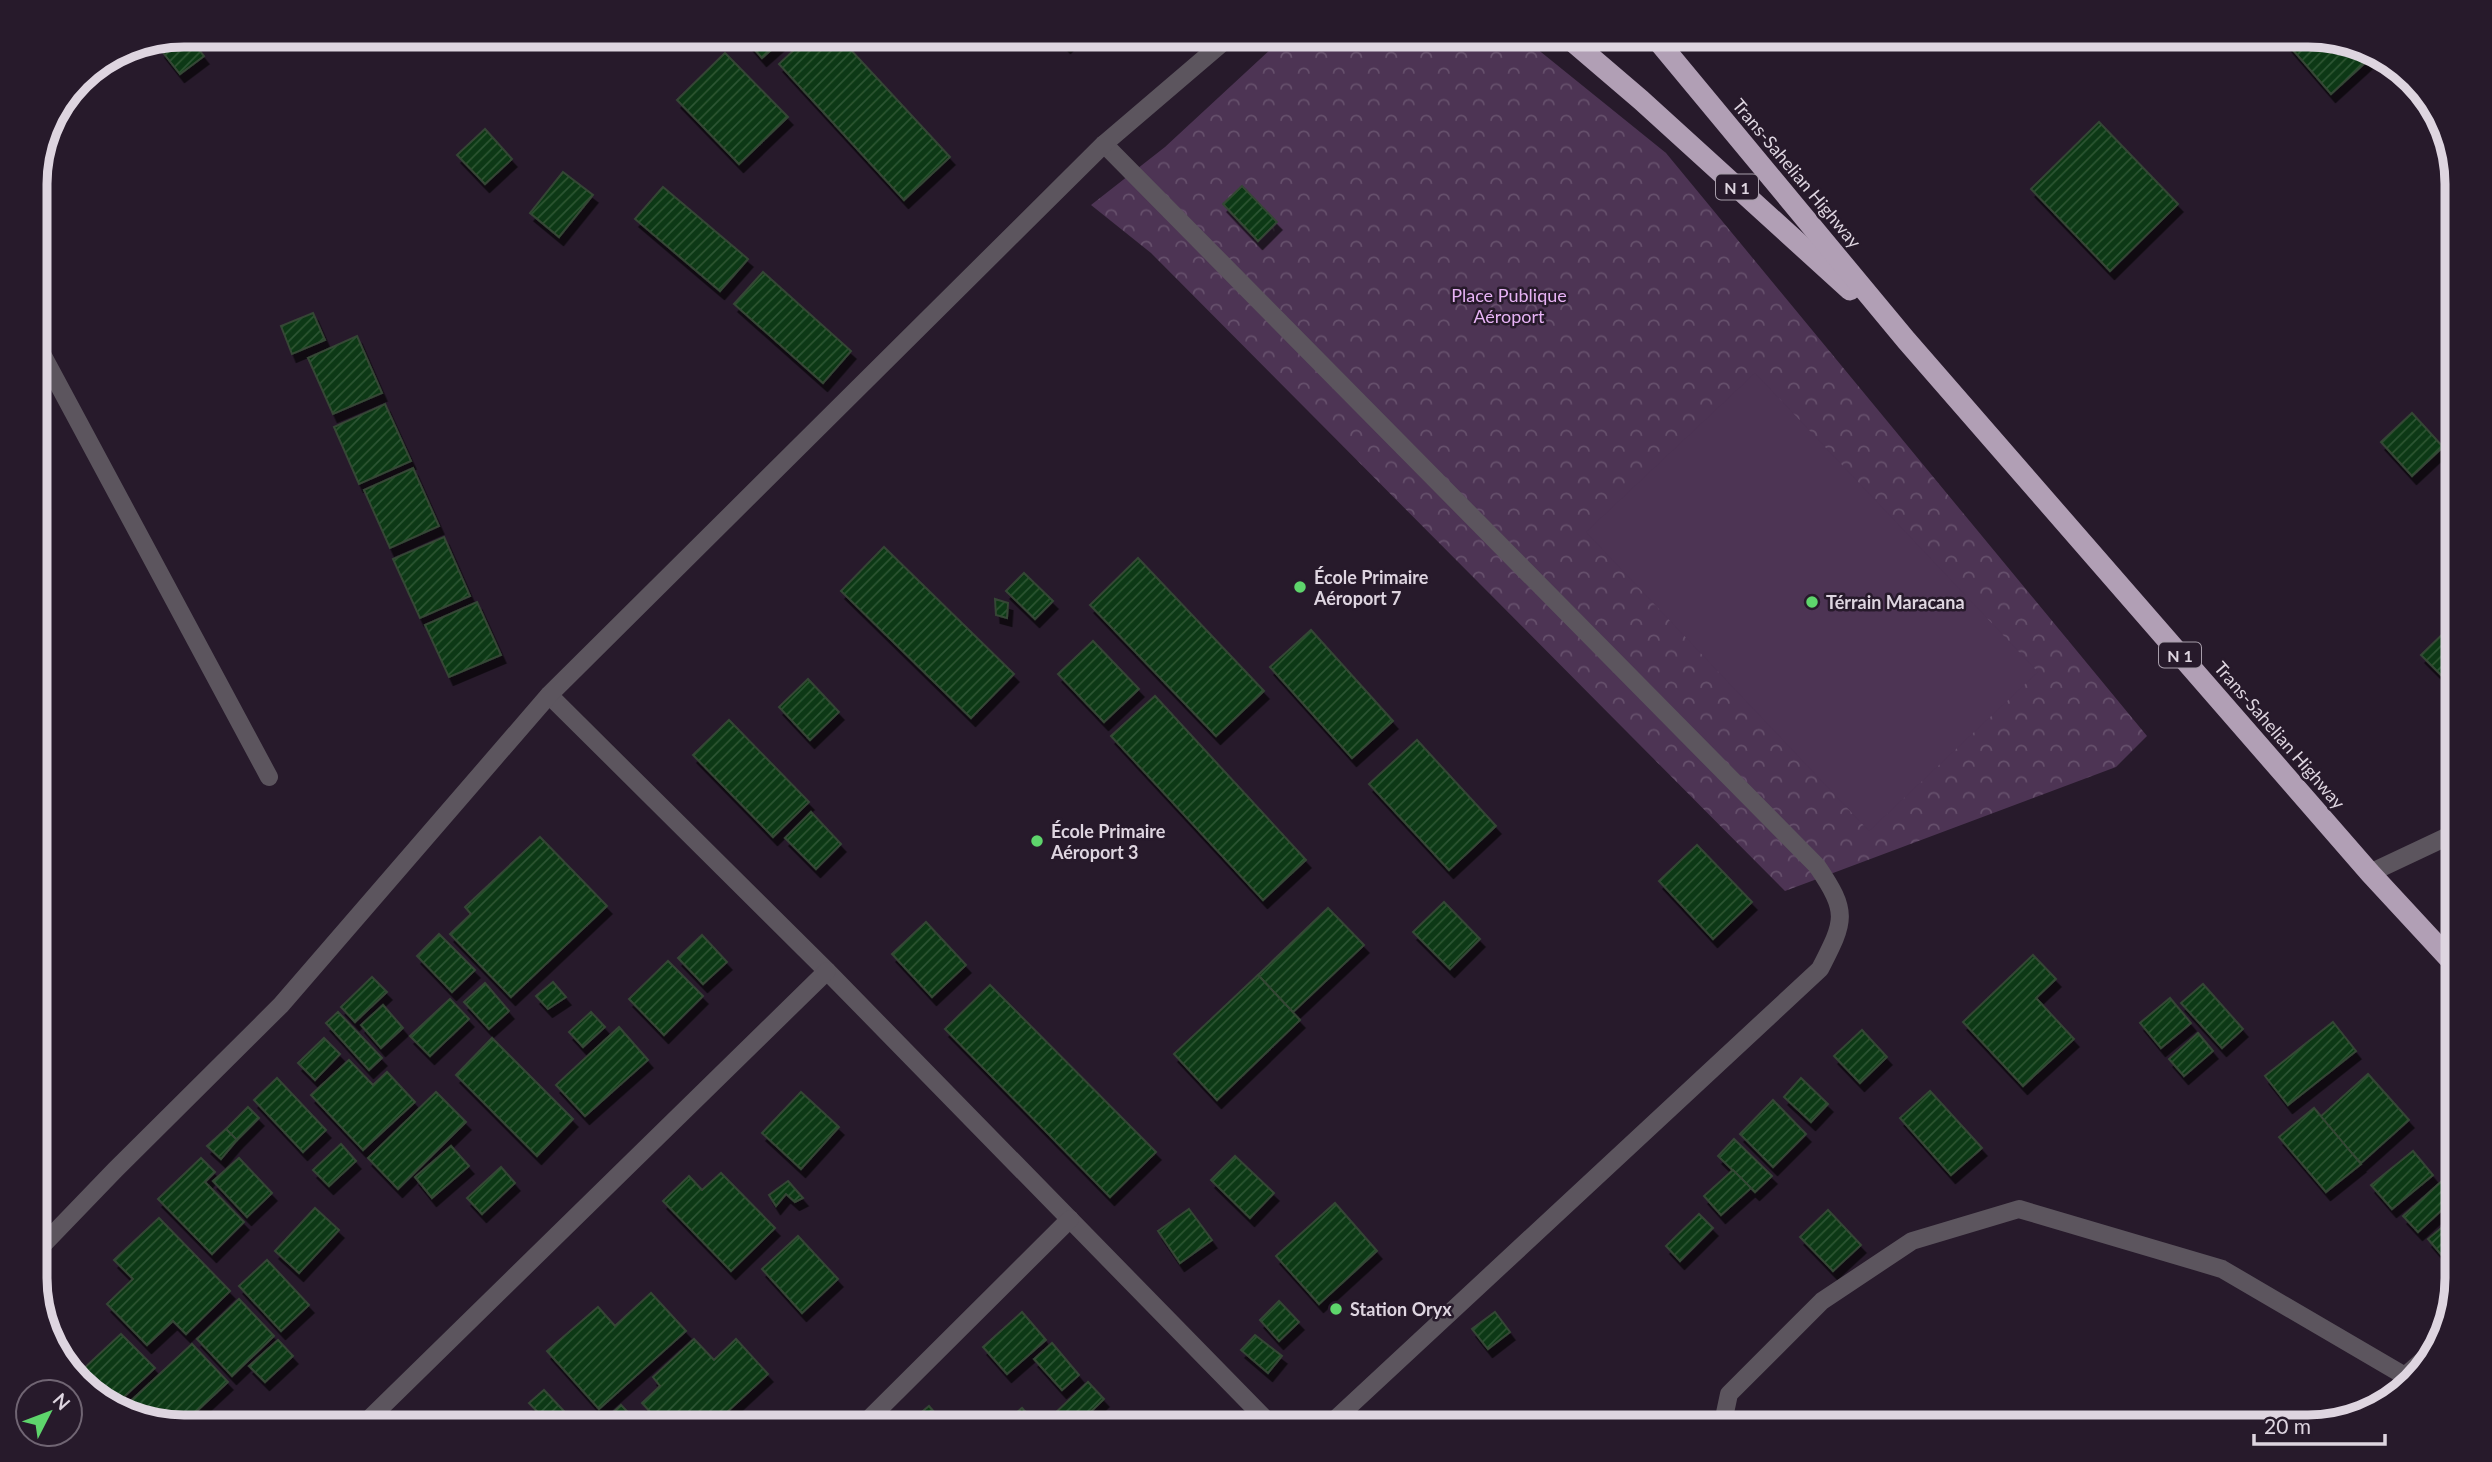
<svg xmlns="http://www.w3.org/2000/svg" width="2492" height="1462" font-family="Lato,sans-serif">
<style>
.park{fill:url(#park-crowns)}
.garden{fill:#4d3454}
.building{fill:url(#building-hatch);stroke:#354736;stroke-width:2;filter:url(#shadow)}
.lines{fill:none;stroke-linecap:round;stroke-linejoin:round}
.minor{stroke:#5c555e;stroke-width:18}
.highway{stroke:#b19fb5;stroke-width:21}
.poi-dot{fill:#5ed56c;stroke:#271a2b;stroke-width:2.5}
.labels{text-anchor:middle;dominant-baseline:central;stroke-width:5;stroke-linejoin:round;paint-order:stroke}
.shield{fill:#271a2b;stroke:#a79daa;stroke-width:2}
.shield-label{font-size:16px;font-weight:bold;fill:#ded5e0}
.street-label{font-size:18px;fill:#ded5e0;stroke:#271a2b}
.park-label{font-size:18px;fill:#e7b3f5;stroke:#271a2b}
.poi-label{font-size:18px;font-weight:bold;fill:#ded5e0;stroke:#271a2b;text-anchor:start}
.rim{fill:none;stroke:#ded5e0;stroke-width:9}
</style>
<defs>
<pattern id="park-crowns" width="20" height="18" patternUnits="userSpaceOnUse" patternTransform="scale(1.75)"><rect width="20" height="18" fill="#4d3454"/><path d="M2 6a3 3 0 1 1 6 0M12 15a3 3 0 1 1 6 0" fill="none" stroke="#66506c"/></pattern>
<pattern id="building-hatch" width="6" height="6" patternUnits="userSpaceOnUse" patternTransform="scale(1.75)"><rect width="6" height="6" fill="#0b3912"/><path d="M-1 1l2-2M0 6l6-6M5 7l2-2" fill="none" stroke="#2e5534"/></pattern>
<filter id="shadow"><feDropShadow dx="4.5" dy="8" stdDeviation="0" flood-color="#0009"/></filter>
</defs>
<rect width="100%" height="100%" fill="#271a2b"/>
<path class="park" d="M1286 35H1502L1531 44 1666 153 2147 736 2116 767 1785 891 1151 253 1091 205 1165 147Z"/>
<path class="garden" d="M1755 373 2038 672 1869 831 1586 532Z"/>
<g class="building">
<path d="M187 35 204 56 180 74 161 50 180 36Z"/>
<path d="M582 35H596L588 42Z"/>
<path d="M742 35H788L762 58Z"/>
<path d="M810 35H837L950 157 904 200 779 64Z"/>
<path d="M1056 35H1076L1066 45Z"/>
<path d="M2280 35H2308L2376 53 2331 94Z"/>
<path d="M725 53 788 117 739 164 677 100Z"/>
<path d="M2099 122 2178 204 2110 271 2031 189Z"/>
<path d="M485 129 512 159 485 184 457 155Z"/>
<path d="M563 172 593 195 559 237 530 213Z"/>
<path d="M1242 186 1277 222 1258 241 1223 204Z"/>
<path d="M663 187 748 259 720 291 635 219Z"/>
<path d="M763 272 851 351 823 383 734 304Z"/>
<path d="M313 313 325 340 292 354 281 326Z"/>
<path d="M357 336 382 393 333 414 308 358Z"/>
<path d="M385 404 411 461 359 484 334 427Z"/>
<path d="M2412 413 2443 447 2412 476 2381 442Z"/>
<path d="M413 468 439 526 390 548 364 490Z"/>
<path d="M444 537 470 596 420 618 393 559Z"/>
<path d="M884 547 1014 674 971 718 841 591Z"/>
<path d="M1138 558 1264 691 1216 736 1090 605Z"/>
<path d="M1024 573 1053 601 1035 619 1006 591Z"/>
<path d="M995 599 1008 603 1007 618 996 615Z"/>
<path d="M477 602 501 655 449 677 425 625Z"/>
<path d="M2457 620V691L2421 655Z"/>
<path d="M1311 630 1393 721 1352 758 1270 667Z"/>
<path d="M1093 641 1139 689 1104 722 1058 674Z"/>
<path d="M808 679 839 712 810 740 779 707Z"/>
<path d="M1155 696 1306 860 1263 900 1111 736Z"/>
<path d="M729 720 809 802 773 837 693 755Z"/>
<path d="M1417 740 1496 826 1449 870 1369 784Z"/>
<path d="M811 812 841 844 816 869 785 838Z"/>
<path d="M540 837 607 906 511 997 450 934 471 914 465 907Z"/>
<path d="M1697 845 1752 902 1713 939 1659 881Z"/>
<path d="M1444 902 1480 939 1450 969 1413 932Z"/>
<path d="M1328 908 1364 945 1293 1012 1258 975Z"/>
<path d="M926 922 966 965 932 997 892 954Z"/>
<path d="M439 934 475 970 452 992 417 956Z"/>
<path d="M702 935 727 962 703 984 678 958Z"/>
<path d="M2033 955 2056 979 2036 998 2074 1039 2023 1086 1963 1022Z"/>
<path d="M668 961 703 996 664 1035 629 999Z"/>
<path d="M1258 975 1300 1020 1217 1100 1174 1054Z"/>
<path d="M372 977 387 992 355 1022 341 1007Z"/>
<path d="M553 982 566 997 548 1009 536 996Z"/>
<path d="M485 983 509 1011 489 1029 464 1002Z"/>
<path d="M2203 984 2243 1029 2222 1048 2181 1003Z"/>
<path d="M990 985 1156 1152 1110 1197 945 1029Z"/>
<path d="M2170 998 2191 1023 2161 1048 2140 1023Z"/>
<path d="M450 999 469 1019 430 1056 410 1036Z"/>
<path d="M383 1005 403 1028 381 1048 361 1025Z"/>
<path d="M338 1012 382 1058 369 1070 326 1023Z"/>
<path d="M591 1012 605 1027 583 1047 569 1032Z"/>
<path d="M2333 1022 2356 1051 2288 1105 2265 1076Z"/>
<path d="M619 1027 648 1060 585 1116 556 1085Z"/>
<path d="M1862 1030 1887 1057 1860 1083 1834 1056Z"/>
<path d="M2198 1033 2213 1051 2184 1076 2169 1059Z"/>
<path d="M324 1038 340 1054 315 1080 298 1063Z"/>
<path d="M492 1038 573 1119 537 1156 456 1075Z"/>
<path d="M349 1060 373 1085 387 1072 415 1102 363 1150 311 1095Z"/>
<path d="M2368 1074 2409 1120 2361 1163 2319 1118Z"/>
<path d="M277 1078 326 1130 303 1152 254 1100Z"/>
<path d="M1801 1078 1828 1104 1811 1122 1784 1097Z"/>
<path d="M1930 1091 1982 1148 1951 1175 1900 1118Z"/>
<path d="M436 1092 466 1122 398 1189 368 1158Z"/>
<path d="M801 1092 839 1127 801 1169 762 1133Z"/>
<path d="M1773 1100 1806 1134 1773 1167 1740 1134Z"/>
<path d="M248 1107 259 1118 237 1140 226 1129Z"/>
<path d="M2314 1108 2361 1164 2326 1192 2279 1137Z"/>
<path d="M226 1129 237 1140 221 1159 207 1146Z"/>
<path d="M1734 1139 1772 1176 1755 1192 1718 1156Z"/>
<path d="M341 1144 356 1161 329 1186 313 1170Z"/>
<path d="M451 1146 469 1166 432 1198 415 1177Z"/>
<path d="M2413 1151 2433 1175 2392 1209 2371 1185Z"/>
<path d="M1235 1156 1274 1193 1250 1218 1211 1180Z"/>
<path d="M201 1158 215 1172 205 1182 244 1222 212 1254 158 1199Z"/>
<path d="M239 1158 272 1193 247 1217 213 1181Z"/>
<path d="M501 1167 515 1183 482 1214 467 1198Z"/>
<path d="M2455 1169 2457 1172V1196L2418 1232 2403 1216Z"/>
<path d="M1733 1170 1751 1188 1721 1215 1704 1196Z"/>
<path d="M721 1173 775 1228 731 1271 663 1201 689 1176 702 1190Z"/>
<path d="M788 1181 803 1198 795 1202 786 1194 776 1206 769 1195Z"/>
<path d="M1335 1203 1377 1251 1319 1304 1276 1256Z"/>
<path d="M315 1208 339 1230 299 1273 275 1251Z"/>
<path d="M1189 1209 1212 1240 1180 1263 1158 1231Z"/>
<path d="M1828 1210 1861 1245 1833 1271 1800 1237Z"/>
<path d="M1699 1214 1713 1228 1680 1261 1666 1246Z"/>
<path d="M2457 1215V1261L2451 1266 2428 1239Z"/>
<path d="M159 1218 230 1291 186 1334 173 1321 147 1345 107 1304 133 1279 114 1260Z"/>
<path d="M798 1236 838 1279 802 1313 762 1269Z"/>
<path d="M267 1260 309 1305 281 1331 239 1286Z"/>
<path d="M651 1293 686 1331 599 1409 547 1351 598 1307 615 1326Z"/>
<path d="M239 1299 274 1336 232 1376 197 1339Z"/>
<path d="M1279 1301 1299 1322 1279 1341 1260 1320Z"/>
<path d="M1022 1312 1046 1340 1007 1374 983 1347Z"/>
<path d="M1495 1312 1510 1332 1488 1349 1472 1329Z"/>
<path d="M121 1334 155 1368 113 1407 80 1372Z"/>
<path d="M1255 1335 1282 1356 1268 1373 1241 1350Z"/>
<path d="M694 1339 714 1360 736 1339 768 1374 711 1427H664L642 1403 660 1386 653 1377Z"/>
<path d="M278 1340 293 1356 265 1382 249 1366Z"/>
<path d="M1052 1343 1079 1375 1062 1390 1034 1359Z"/>
<path d="M192 1344 228 1382 181 1426 121 1410Z"/>
<path d="M1088 1382 1104 1399 1075 1427H1062L1052 1416Z"/>
<path d="M544 1390 579 1427H552L529 1403Z"/>
<path d="M621 1405 642 1427H597Z"/>
<path d="M929 1406 947 1427H904Z"/>
<path d="M1022 1408 1039 1427H1000Z"/>
<path d="M1125 1415 1136 1427H1112Z"/>
</g>
<g class="lines">
<g class="minor">
<path d="M1104 144 1817 866C1849 913 1845 920 1820 969L1327 1427"/>
<path d="M2457 336C2451 354 2447 367 2457 383"/>
<path d="M35 341 269 777"/>
<path d="M549 695 827 971 1273 1427"/>
<path d="M2370 873 2457 832"/>
<path d="M35 1253 115 1170 281 1005 549 695 1104 144 1221 44 1235 35"/>
<path d="M2405 1385V1376L2439 1346"/>
<path d="M361 1427 827 971"/>
<path d="M861 1427 1070 1219"/>
<path d="M1722 1427 1729 1394 1822 1301 1912 1241 2019 1209 2222 1269 2405 1376"/>
</g>
<g class="highway">
<path d="M1565 35 1641 100 1850 290"/>
<path d="M1653 35 1906 340 2370 873 2457 967"/>
</g>
</g>
<g class="poi-dot">
<circle cx="1300" cy="587" r="7"/>
<circle cx="1812" cy="602" r="7"/>
<circle cx="1037" cy="841" r="7"/>
<circle cx="1336" cy="1309" r="7"/>
</g>
<g class="labels">
<g class="shield">
<rect x="1716" y="174.5" width="42" height="25" rx="5"/>
<rect x="2159" y="642.5" width="42" height="25" rx="5"/>
</g>
<g class="shield-label">
<text x="1737" y="187">N 1</text>
<text x="2180" y="655">N 1</text>
</g>
<g class="street-label">
<text transform="translate(1797 173) rotate(50)">Trans-Sahelian Highway</text>
<text transform="translate(2280 735) rotate(49)">Trans-Sahelian Highway</text>
</g>
<g class="park-label">
<text x="1509" y="295">Place Publique<tspan x="1509" dy="21">Aéroport</tspan></text>
</g>
<g class="poi-label">
<text x="1314" y="577">École Primaire<tspan x="1314" dy="21">Aéroport 7</tspan></text>
<text x="1826" y="602">Térrain Maracana</text>
<text x="1051" y="831">École Primaire<tspan x="1051" dy="21">Aéroport 3</tspan></text>
<text x="1350" y="1309">Station Oryx</text>
</g>
</g>
<path d="M0 0H2492V1462H0ZM184 47H2308A137 137 0 0 1 2445 184V1278A137 137 0 0 1 2308 1415H184A137 137 0 0 1 47 1278V184A137 137 0 0 1 184 47Z" fill="#271a2b" fill-rule="evenodd"/>
<path class="rim" d="M184 47H2308A137 137 0 0 1 2445 184V1278A137 137 0 0 1 2308 1415H184A137 137 0 0 1 47 1278V184A137 137 0 0 1 184 47Z"/>
<g transform="translate(49 1413) rotate(48)"><circle r="33" fill="#271a2b" stroke="#706573" stroke-width="2"/>
<path d="M0-5L12 26L0 18L-12 26Z" fill="#5ed56c"/>
<text y="-10" font-size="19" font-weight="bold" text-anchor="middle" fill="#ded5e0">N</text>
</g>
<path d="M2254 1434v10h131v-10" fill="none" stroke="#ded5e0" stroke-width="3.5"/>
<text x="2264" y="1434" font-size="21" fill="#ded5e0" stroke="#271a2b" stroke-width="5" paint-order="stroke">20 m</text>
</svg>
